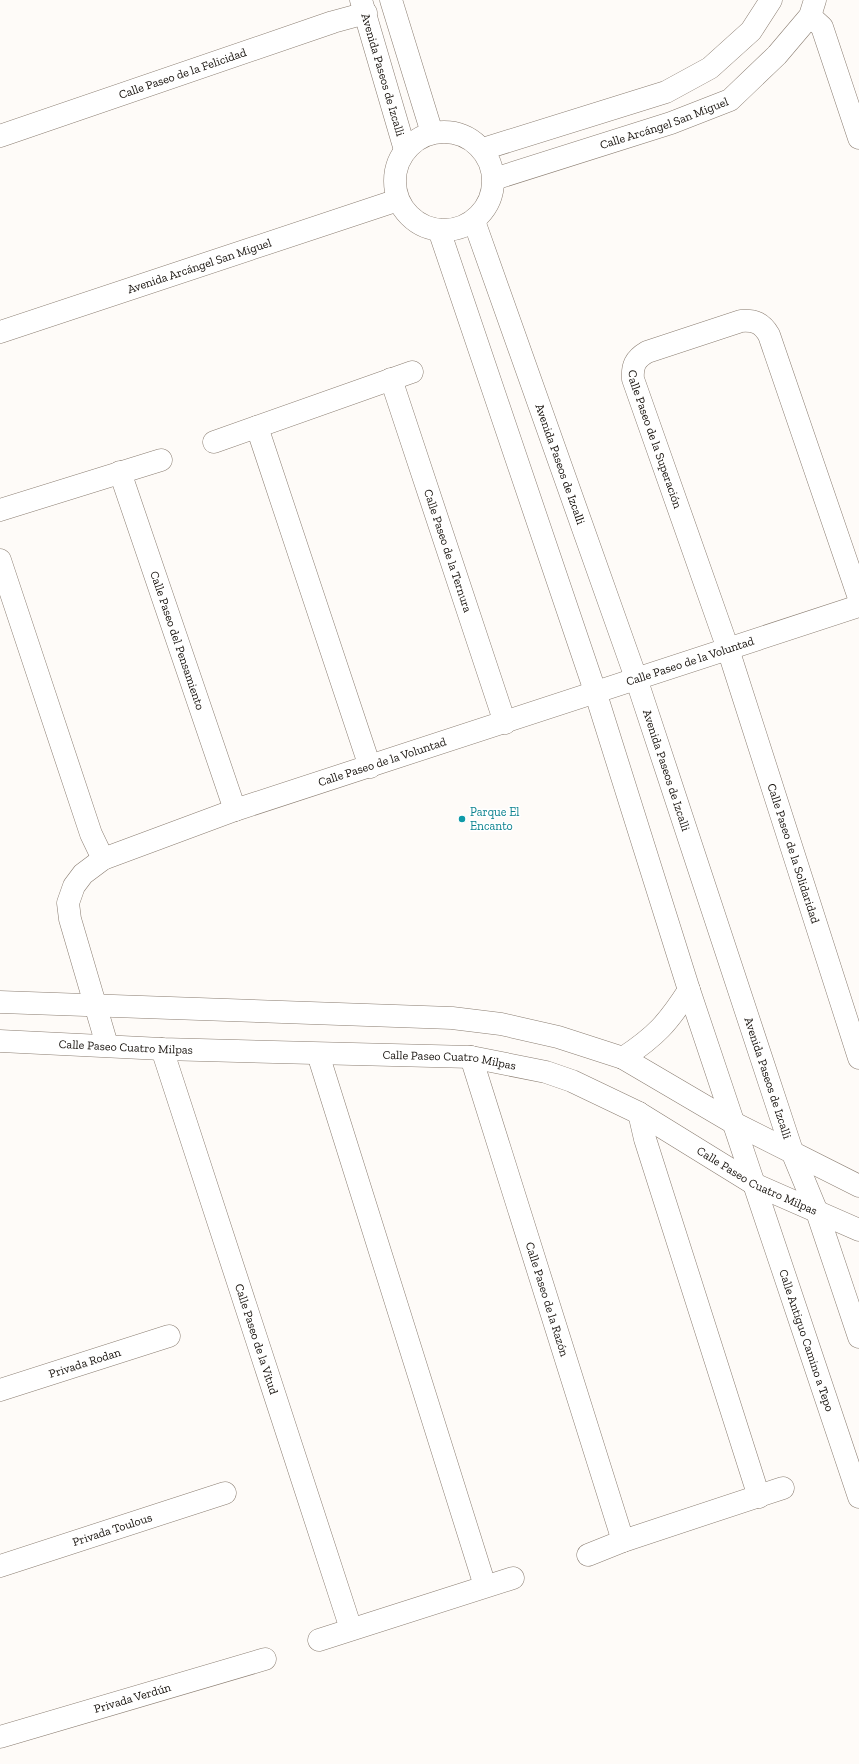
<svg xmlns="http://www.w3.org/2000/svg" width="859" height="1764" font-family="'Zilla Slab',serif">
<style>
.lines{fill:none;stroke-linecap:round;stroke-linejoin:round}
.street-casing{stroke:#8a7d71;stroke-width:23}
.secondary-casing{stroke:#8a7d71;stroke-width:23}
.street{stroke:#fff;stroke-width:22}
.secondary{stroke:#fff;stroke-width:22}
.culture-dot{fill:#0f9aa8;stroke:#fff;stroke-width:1.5}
.labels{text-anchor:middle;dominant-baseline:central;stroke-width:3;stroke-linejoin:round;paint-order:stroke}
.street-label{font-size:12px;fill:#16110c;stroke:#fff}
.culture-label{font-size:12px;fill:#0d838f;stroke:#fff;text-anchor:start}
</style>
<rect width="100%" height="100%" fill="#fefbf8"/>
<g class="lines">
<g class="street-casing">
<g id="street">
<path d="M810 16 822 27 859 138"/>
<path id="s1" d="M0 136 333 22 366 13"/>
<path id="s2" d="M0 332 398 200"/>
<path id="s3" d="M391 379 505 723"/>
<path d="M257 427 370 767"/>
<path d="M214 442 412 372"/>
<path id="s4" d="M120 472 235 810"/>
<path d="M0 510 161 460"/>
<path d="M0 560 91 834 103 859"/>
<path id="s5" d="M859 598 769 335C762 323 755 320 741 321L647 352C635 359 632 366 633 379L728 649 859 1058"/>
<path id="s6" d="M107 1045 70 919 68 903 74 886 83 874 103 859 235 810 859 606"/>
<path id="s7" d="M162 1049 351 1629"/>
<path d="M318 1054 485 1586"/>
<path id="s8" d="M471 1057 623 1541"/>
<path d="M639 1113 645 1139 759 1497"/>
<path id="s9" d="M754 1184 859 1497"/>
<path d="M817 1212 859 1337"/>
<path id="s10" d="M0 1390 169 1336"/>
<path d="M588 1555 623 1541 783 1488"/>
<path id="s11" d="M0 1566 225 1493"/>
<path d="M319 1640 513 1578"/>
<path id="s12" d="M0 1737 265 1659"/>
</g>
</g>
<g class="secondary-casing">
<g id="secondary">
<path id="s13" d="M361 0 405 150"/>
<path d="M391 0 432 133"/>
<circle cx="444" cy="181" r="49"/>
<path d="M483 149 666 92 710 68 751 31 771 0"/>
<path id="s14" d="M494 179 671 123 730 100 777 55 810 16 815 0"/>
<path id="s15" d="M474 221 636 678 793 1154 817 1212"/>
<path d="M439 230 595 691 689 990 754 1184"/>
<path d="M0 1002 452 1018 501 1024 558 1037 623 1058 732 1122 859 1186"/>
<path id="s16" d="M0 1041 162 1049 471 1057 546 1072 572 1081 639 1113 754 1184 859 1230"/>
<path d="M623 1058C656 1036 668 1023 689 990"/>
</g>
</g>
<use href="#street" class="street"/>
<use href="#secondary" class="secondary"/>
</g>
<circle class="culture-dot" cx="462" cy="819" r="4"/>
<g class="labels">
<g class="street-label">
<text stroke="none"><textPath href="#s1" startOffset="193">Calle Paseo de la Felicidad</textPath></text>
<text stroke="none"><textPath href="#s13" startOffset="78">Avenida Paseos de Izcalli</textPath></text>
<text stroke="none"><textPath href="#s14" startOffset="179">Calle Arcángel San Miguel</textPath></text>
<text stroke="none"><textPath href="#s2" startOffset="210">Avenida Arcángel San Miguel</textPath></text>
<text stroke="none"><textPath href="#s5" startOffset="507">Calle Paseo de la Superación</textPath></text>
<text stroke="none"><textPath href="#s15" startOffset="258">Avenida Paseos de Izcalli</textPath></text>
<text stroke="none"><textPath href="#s3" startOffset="181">Calle Paseo de la Ternura</textPath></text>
<text stroke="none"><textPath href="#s4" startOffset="178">Calle Paseo del Pensamiento</textPath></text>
<text stroke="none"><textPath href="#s6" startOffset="825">Calle Paseo de la Voluntad</textPath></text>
<text stroke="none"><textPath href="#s6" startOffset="501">Calle Paseo de la Voluntad</textPath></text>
<text stroke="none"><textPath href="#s15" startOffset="582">Avenida Paseos de Izcalli</textPath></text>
<text stroke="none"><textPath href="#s5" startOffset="944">Calle Paseo de la Solidaridad</textPath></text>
<text stroke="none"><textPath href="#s16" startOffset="126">Calle Paseo Cuatro Milpas</textPath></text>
<text stroke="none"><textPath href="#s16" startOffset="450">Calle Paseo Cuatro Milpas</textPath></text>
<text stroke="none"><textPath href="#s15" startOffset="906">Avenida Paseos de Izcalli</textPath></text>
<text stroke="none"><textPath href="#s16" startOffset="786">Calle Paseo Cuatro Milpas</textPath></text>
<text stroke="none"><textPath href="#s8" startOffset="254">Calle Paseo de la Razón</textPath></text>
<text stroke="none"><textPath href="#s7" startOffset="305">Calle Paseo de la Vitud</textPath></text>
<text stroke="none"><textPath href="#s9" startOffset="165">Calle Antiguo Camino a Tepo</textPath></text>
<text stroke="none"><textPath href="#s10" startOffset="89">Privada Rodan</textPath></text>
<text stroke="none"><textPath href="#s11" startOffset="118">Privada Toulous</textPath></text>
<text stroke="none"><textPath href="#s12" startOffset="138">Privada Verdún</textPath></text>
</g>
<g class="culture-label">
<text x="470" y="812">Parque El<tspan x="470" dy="14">Encanto</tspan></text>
</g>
</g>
</svg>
